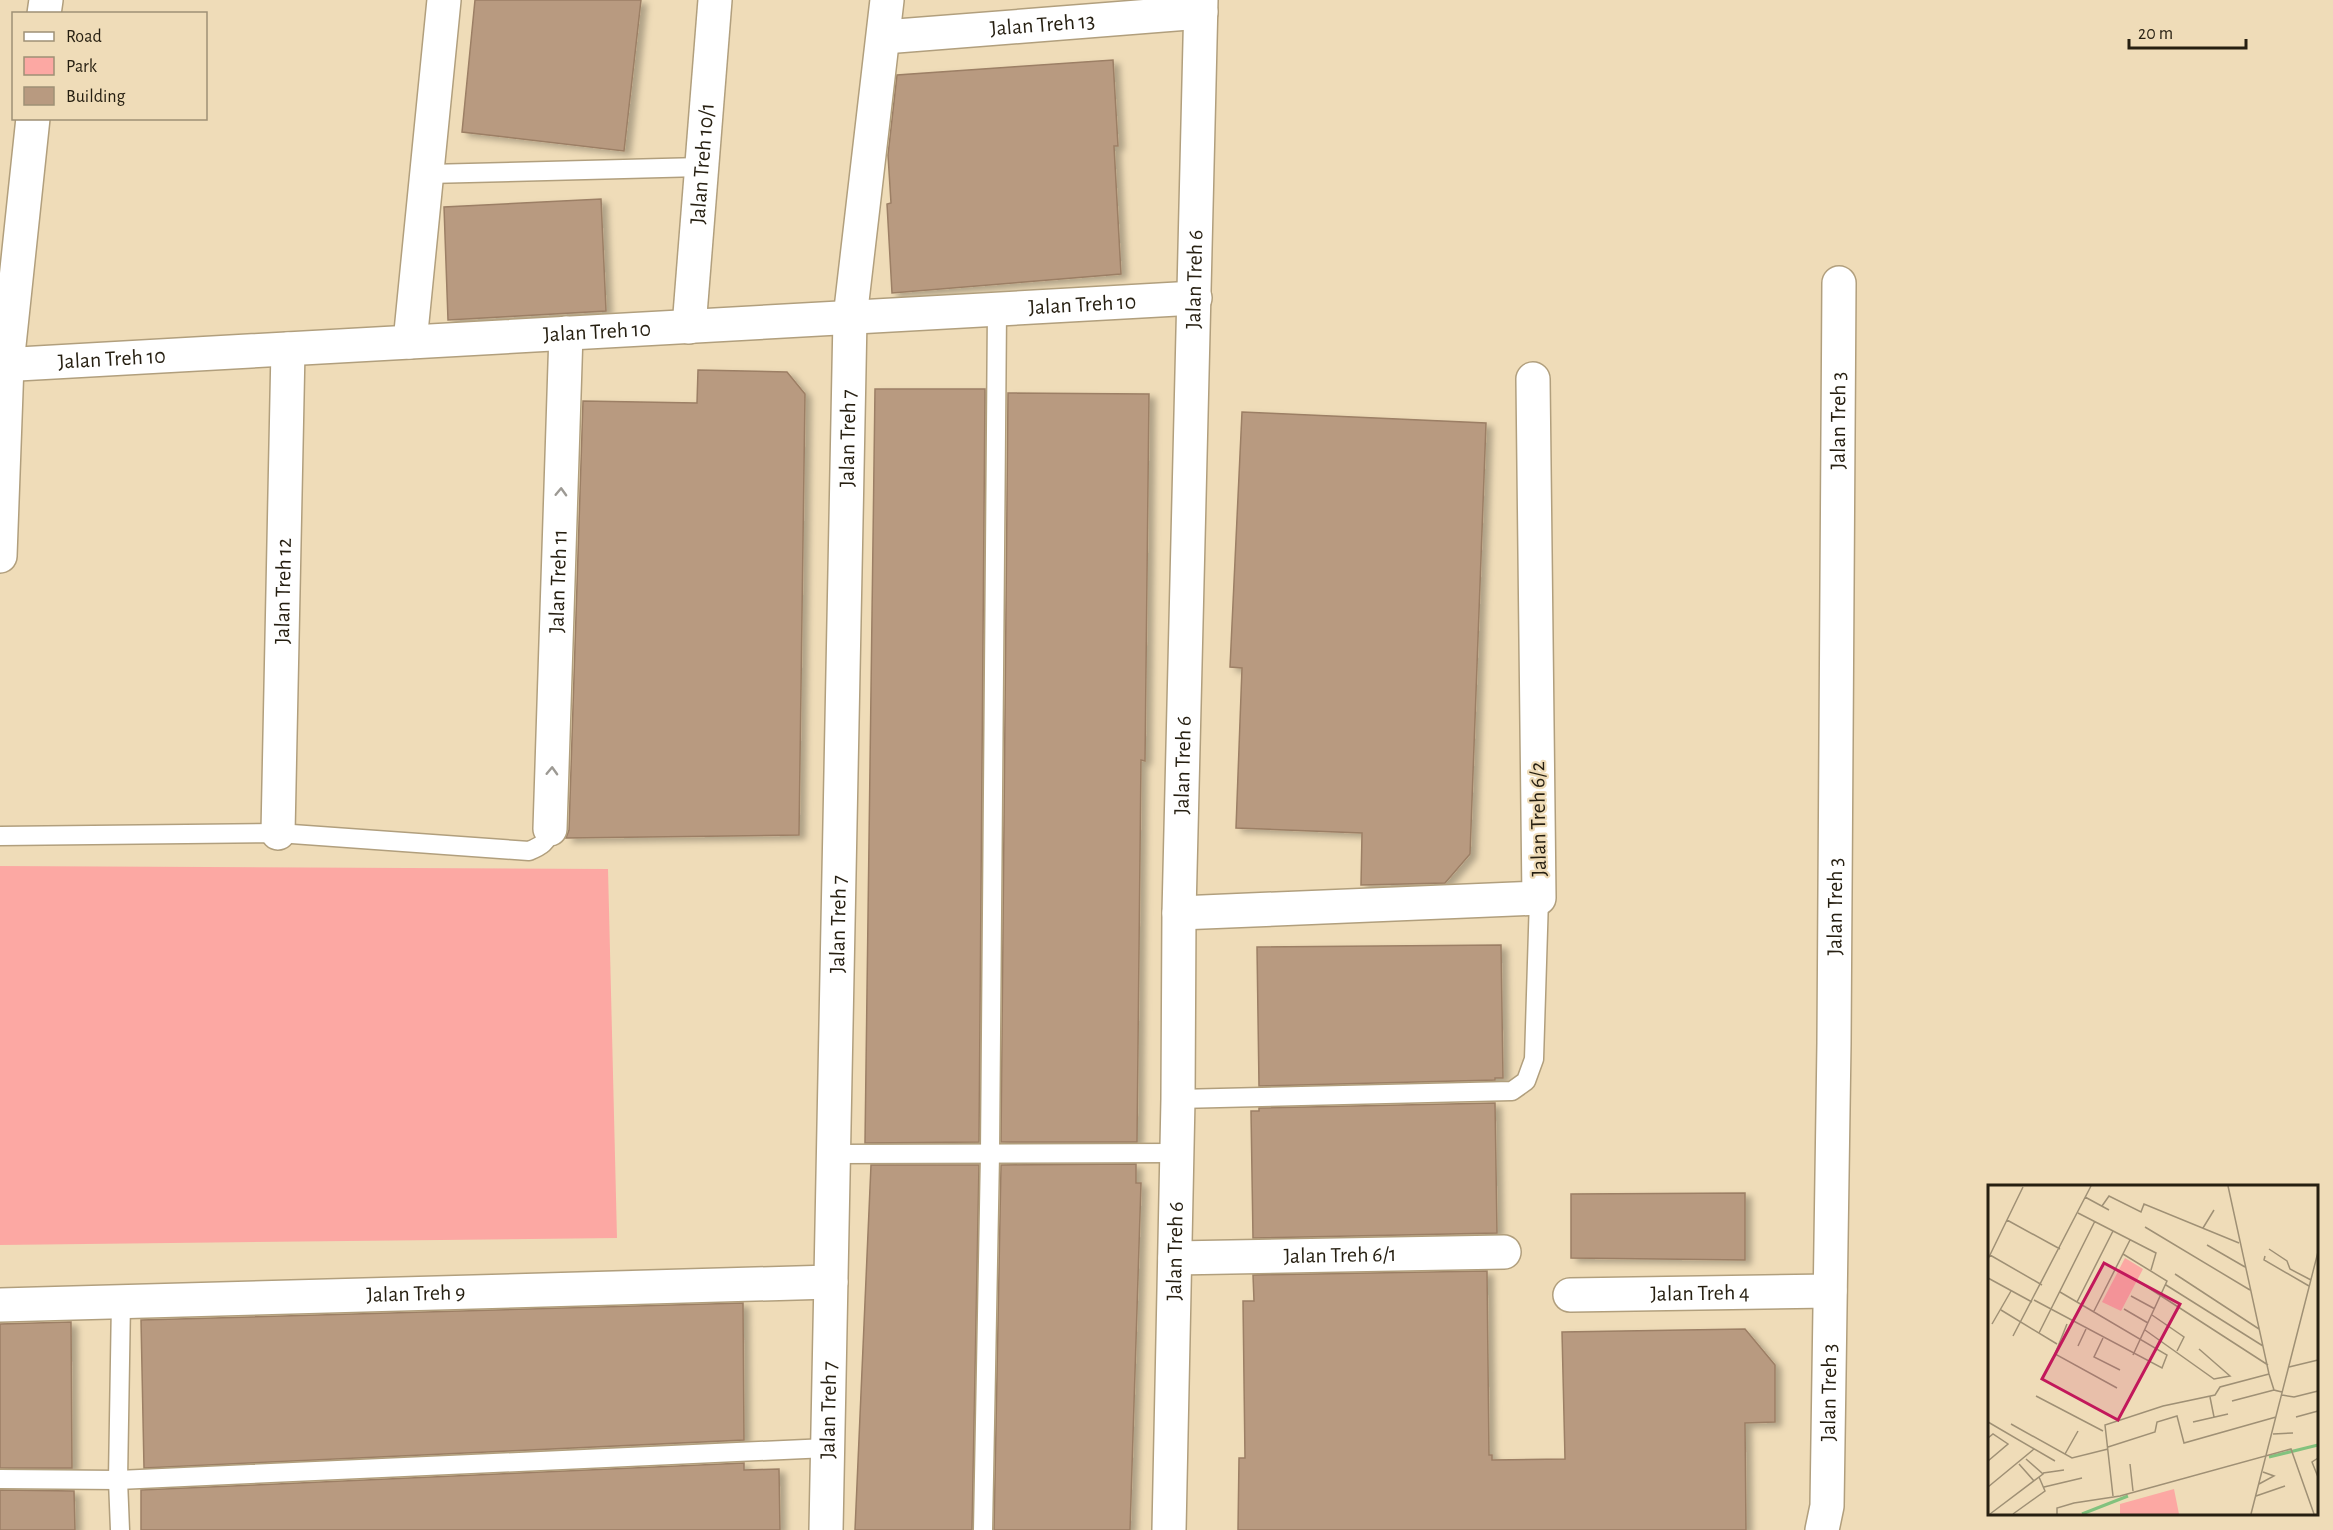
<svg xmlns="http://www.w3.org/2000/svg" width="2333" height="1530" font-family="'Alegreya Sans',sans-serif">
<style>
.green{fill:#fca8a3}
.building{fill:#b89a80;stroke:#9c7f65;stroke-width:1.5;filter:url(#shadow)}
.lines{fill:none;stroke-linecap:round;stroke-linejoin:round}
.lane-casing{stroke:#b19f7d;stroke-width:21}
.street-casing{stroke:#b19f7d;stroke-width:36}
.lane{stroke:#fff;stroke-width:18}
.street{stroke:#fff;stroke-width:33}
.oneway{stroke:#9d9a94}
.labels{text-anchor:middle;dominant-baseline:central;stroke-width:4.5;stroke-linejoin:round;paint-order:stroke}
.street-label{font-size:22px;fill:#261f11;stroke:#efdcb8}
.inset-river{fill:none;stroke:#82c27e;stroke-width:3}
.inset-road{fill:none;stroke:#9f9075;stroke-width:1.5}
.view{fill:#c2185b;fill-opacity:0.15;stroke:#c2185b;stroke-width:3}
.inset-edge{fill:none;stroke:#261f11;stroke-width:3}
</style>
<defs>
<filter id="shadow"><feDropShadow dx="6" dy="4" stdDeviation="3" flood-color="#0004"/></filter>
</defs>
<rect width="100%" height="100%" fill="#efdcb8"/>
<path class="green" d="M0 866 608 869 617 1238 0 1245Z"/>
<g class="building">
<path d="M475 0H641L624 151 462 132Z"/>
<path d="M1113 60 1118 146H1114L1121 274 892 293 887 204 891 203 888 155 897 75Z"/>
<path d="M601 199 606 311 448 320 444 207Z"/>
<path d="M698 370 787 372 805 394 799 835 566 838 569 830 583 401 697 403Z"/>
<path d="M875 389H985L979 1142 865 1143Z"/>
<path d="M1008 393 1149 394 1145 761 1141 760 1137 1142H1001Z"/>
<path d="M1242 412 1486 423 1470 854 1445 883 1361 885 1362 833 1236 828 1242 668 1230 667Z"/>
<path d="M1501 945 1503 1078H1495V1080L1259 1086 1257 947Z"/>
<path d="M1495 1103 1497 1233 1253 1238 1251 1111H1259V1108Z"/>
<path d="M1136 1164V1183H1141L1130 1530H994L1001 1165Z"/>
<path d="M871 1165H979L972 1530H855Z"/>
<path d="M1745 1193V1260L1571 1258V1194Z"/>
<path d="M1487 1271 1489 1455H1492V1460L1565 1459 1562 1332 1745 1329 1775 1365V1422L1745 1423 1746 1530H1238L1239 1458H1245L1243 1301H1254L1253 1275Z"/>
<path d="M743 1303 744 1440 144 1468 141 1320Z"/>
<path d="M71 1322 72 1468H0V1324Z"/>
<path d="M744 1463V1470L779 1469 780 1530H141V1490Z"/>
<path d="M0 1490 74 1491 75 1530H0Z"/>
</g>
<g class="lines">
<g class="lane-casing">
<g id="lane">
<path d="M428 174 701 167"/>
<path d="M0 836 278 833 529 851C541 846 547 843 550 829"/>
<path d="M1178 1099 1512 1091 1526 1081 1534 1059 1539 898"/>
<path d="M834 1154 1177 1153"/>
<path d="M0 1479 118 1480 827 1448"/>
<path d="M120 1530 118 1480 121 1301"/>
<path d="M983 1530 990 1154 997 310"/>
</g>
</g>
<g class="street-casing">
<g id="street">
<path d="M44 14 46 0"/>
<path id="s1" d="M884 37 1201 12"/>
<path id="s2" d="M689 327 715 0"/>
<path d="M410 342 444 0"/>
<path id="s3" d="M0 365 1195 298"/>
<path d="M0 556 7 364 33 118"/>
<path id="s4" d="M550 829 566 333"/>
<path id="s5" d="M278 833 288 349"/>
<path d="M1179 913 1539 898 1533 379"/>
<path id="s6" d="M1175 1258 1504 1252"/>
<path id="s7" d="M1570 1295 1830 1291"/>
<path id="s8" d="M0 1305 831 1282"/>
<path id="s9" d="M826 1530 850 318 887 0"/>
<path id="s10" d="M1169 1530 1178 1099 1179 913 1201 0"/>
<path id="s11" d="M1822 1530 1827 1506 1834 1043 1839 283"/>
</g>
</g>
<use href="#lane" class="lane"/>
<use href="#street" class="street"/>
</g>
<defs><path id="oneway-chevron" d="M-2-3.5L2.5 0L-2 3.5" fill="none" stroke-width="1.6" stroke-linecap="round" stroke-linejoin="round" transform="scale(1.5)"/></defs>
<g class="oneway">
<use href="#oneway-chevron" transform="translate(561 492) rotate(-88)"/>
<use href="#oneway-chevron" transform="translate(552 771) rotate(-88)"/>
</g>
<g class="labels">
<g class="street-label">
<text stroke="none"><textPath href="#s1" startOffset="159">Jalan Treh 13</textPath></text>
<text stroke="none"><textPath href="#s2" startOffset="164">Jalan Treh 10/1</textPath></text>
<text stroke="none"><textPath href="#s10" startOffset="1251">Jalan Treh 6</textPath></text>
<text stroke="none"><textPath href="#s3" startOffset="1084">Jalan Treh 10</textPath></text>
<text stroke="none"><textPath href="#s3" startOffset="598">Jalan Treh 10</textPath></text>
<text stroke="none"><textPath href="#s3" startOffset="112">Jalan Treh 10</textPath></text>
<text stroke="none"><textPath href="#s11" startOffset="1110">Jalan Treh 3</textPath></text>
<text stroke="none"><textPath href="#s9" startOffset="1092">Jalan Treh 7</textPath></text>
<text stroke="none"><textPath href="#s4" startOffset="248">Jalan Treh 11</textPath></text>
<text stroke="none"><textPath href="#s5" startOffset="242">Jalan Treh 12</textPath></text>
<text stroke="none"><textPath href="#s10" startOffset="765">Jalan Treh 6</textPath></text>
<text transform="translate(1538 819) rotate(-91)">Jalan Treh 6/2</text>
<text stroke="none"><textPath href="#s11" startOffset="624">Jalan Treh 3</textPath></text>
<text stroke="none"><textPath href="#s9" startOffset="606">Jalan Treh 7</textPath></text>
<text stroke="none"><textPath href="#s10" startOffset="279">Jalan Treh 6</textPath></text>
<text stroke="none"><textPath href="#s6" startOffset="165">Jalan Treh 6/1</textPath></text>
<text stroke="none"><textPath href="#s8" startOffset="416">Jalan Treh 9</textPath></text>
<text stroke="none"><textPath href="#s7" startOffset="130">Jalan Treh 4</textPath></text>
<text stroke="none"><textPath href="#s11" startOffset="138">Jalan Treh 3</textPath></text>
<text stroke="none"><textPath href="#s9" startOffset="120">Jalan Treh 7</textPath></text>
</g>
</g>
<g transform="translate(1988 1185)">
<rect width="330" height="330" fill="#efdcb8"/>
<path d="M137 73 155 84 133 126 114 117ZM186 304 191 329H132V319Z" fill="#fca8a3"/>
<path class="inset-river" d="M281 272 330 260M94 329 140 311"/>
<path class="inset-road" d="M240 1 281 189 286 205 294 207M97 12 121 25M114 21 121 11 153 27 156 19 251 58M90 28 168 68 163 85M19 35 72 64M157 42 262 105M215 43 226 25M219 60 257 82M281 64 299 76 302 84 323 95M135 69 179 96 145 170M2 70 54 100M277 71 276 75 321 101M0 74 35 2M187 89 271 144M0 93 44 117M150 96 280 180M178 100 275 161M143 111 167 124M46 115 174 183 179 170 72 107M89 117 125 46M136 124 160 138M13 125 69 159M106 126 142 55M164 130 196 152 189 166M4 139 23 106M79 139 67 169 129 203M157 145 226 194 242 191 211 164M51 148 107 36M25 151 103 1M115 153 106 172 132 185M90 161 98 144M301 182 330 175M294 210 306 212 330 206M48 211 115 246M222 212 226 232M244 216 286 205M308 232 330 226M0 237 67 276M205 237 240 229M23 239 84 273 120 264M285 249 305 248M0 253 5 249 20 259 0 276M120 262 167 247 169 237 189 231 196 258 288 232M77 269 90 246M330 273 324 277 330 292M31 279 46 296M142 279 145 306M55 288 76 285M271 299 286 291 275 287M0 302 46 264M56 302 94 293M125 311 117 240 175 221 227 210 232 202 281 189M268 311 297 301M2 329 55 289 38 274M25 329 57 306 51 292M69 329V323L86 318 132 311 303 264 326 329M263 329 330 67"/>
<path class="view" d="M116 78 192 119 130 235 54 194Z"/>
<rect width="330" height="330" class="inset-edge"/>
</g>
<rect x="12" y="12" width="195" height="108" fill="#efdcb8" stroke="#9f9075" stroke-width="1.5"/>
<rect x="24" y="32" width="30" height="9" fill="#ffffff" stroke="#9f9075" stroke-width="1.5"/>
<text x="66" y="42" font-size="18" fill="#261f11">Road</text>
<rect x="24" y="57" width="30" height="18" fill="#fca8a3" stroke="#9f9075" stroke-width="1.5"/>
<text x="66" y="72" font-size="18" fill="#261f11">Park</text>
<rect x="24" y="87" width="30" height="18" fill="#b89a80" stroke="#9f9075" stroke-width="1.5"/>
<text x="66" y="102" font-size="18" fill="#261f11">Building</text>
<path d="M2129 39v9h117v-9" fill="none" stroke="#261f11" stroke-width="3"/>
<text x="2138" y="39" font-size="18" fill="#261f11" stroke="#efdcb8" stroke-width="4.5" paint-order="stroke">20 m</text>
</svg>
